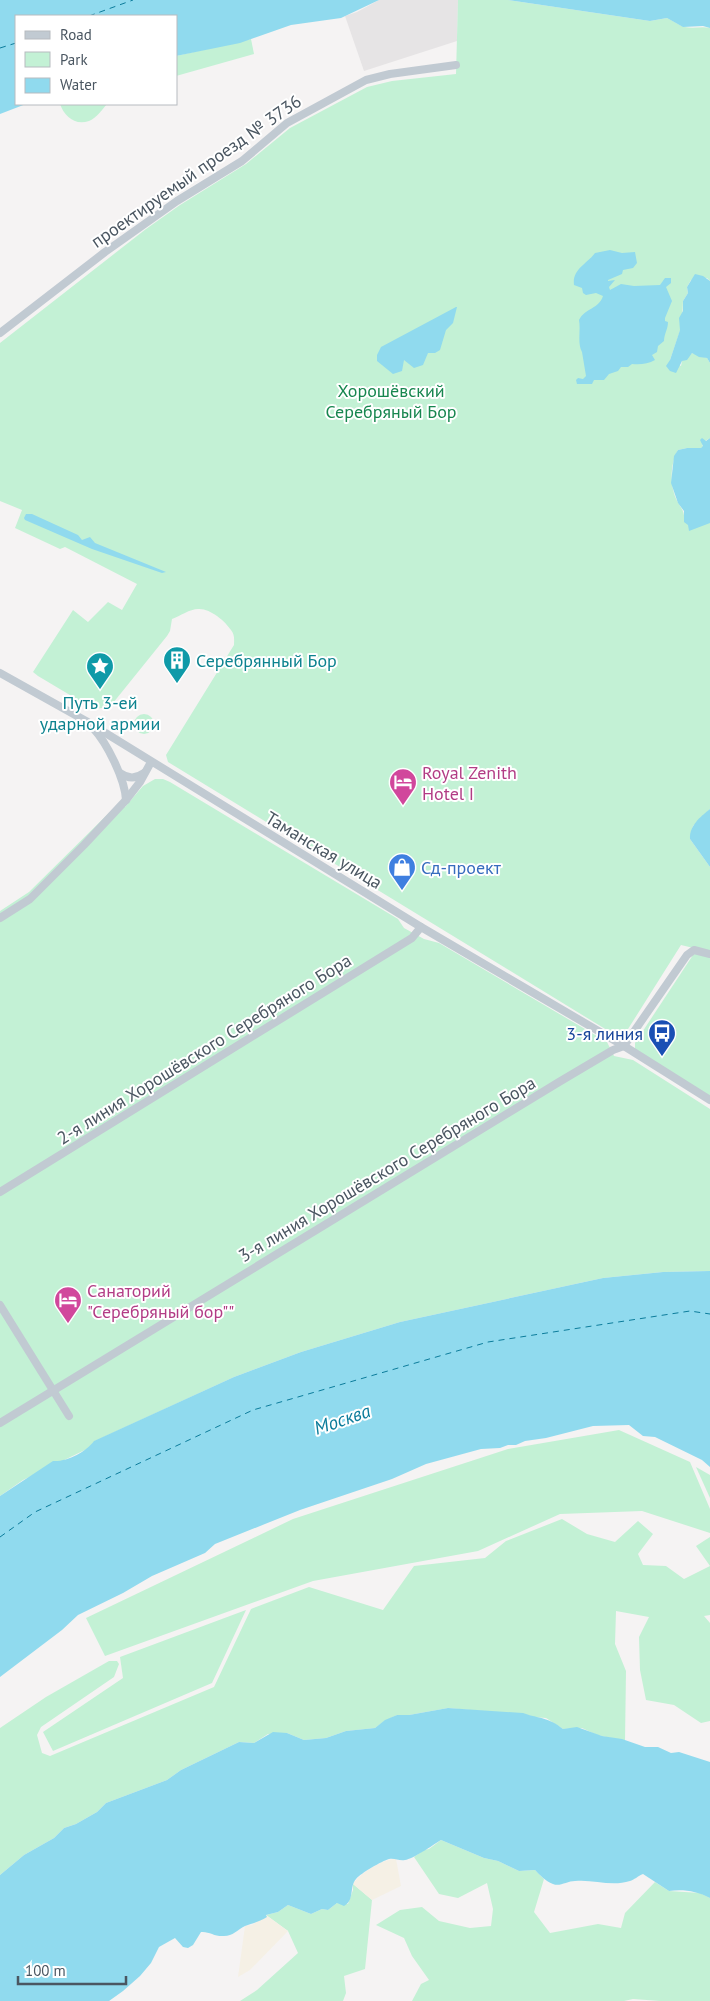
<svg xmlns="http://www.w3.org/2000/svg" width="710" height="2001" font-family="'PT Sans',sans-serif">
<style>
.education{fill:#e6e4e5}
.green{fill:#c3f1d5}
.sand{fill:#f5f0e5}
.water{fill:#90daee}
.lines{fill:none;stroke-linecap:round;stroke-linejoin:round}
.ferry{stroke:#0c7c9b;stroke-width:1;stroke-dasharray:6 5;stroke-linecap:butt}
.minor{stroke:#c1cad2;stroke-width:8}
.labels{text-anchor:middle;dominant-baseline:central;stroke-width:4;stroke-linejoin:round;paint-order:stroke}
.street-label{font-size:18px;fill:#4a5661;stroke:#fff}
.park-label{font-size:18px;fill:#17864f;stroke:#fff}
.culture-label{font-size:18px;fill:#0d838f;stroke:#fff;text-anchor:start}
.hotel-label{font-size:18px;fill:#b23c85;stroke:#fff;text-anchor:start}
.shop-label{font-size:18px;fill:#366cbe;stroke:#fff;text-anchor:start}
.transit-label{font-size:18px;fill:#164399;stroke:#fff;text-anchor:end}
.water-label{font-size:19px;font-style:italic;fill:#0c7c9b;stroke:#fff}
</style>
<rect width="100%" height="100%" fill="#f5f3f3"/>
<path class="education" d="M379 0H458L457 41 364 71 345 16 357 12Z"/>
<g class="green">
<path d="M458 0H508L650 21 667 18C674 21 678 25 685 27 694 29 701 26 710 28V281L707 278 691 280 687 287 688 293 683 301 682 325 670 360 681 366 682 361 692 353 707 358 710 363V438L702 443 703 447 701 448H687L678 450C671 462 670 480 674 493 677 505 686 509 684 522L710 523V809L693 826 690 839 710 867V952L681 945 623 1037 620 1038 168 762 166 755 234 645C234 640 235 635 231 630 225 621 210 608 198 609 190 609 180 616 172 619L170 631 167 636 113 703C106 708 99 710 90 707L38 676 33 672 73 610 88 622 108 602 122 610 137 584 65 547 60 549 15 528 22 510 0 501V343L146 229 180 205 246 164 290 128 367 87 392 81 456 74Z"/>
<path d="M251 39 254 54 176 76V56Z"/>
<path d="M60 104H107C102 110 96 118 89 121 75 126 64 116 60 104Z"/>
<circle cx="144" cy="724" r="10"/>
<path d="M155 779H163L170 782 398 919 404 928 424 939 439 943 607 1042 614 1056 633 1060 710 1109V1271L663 1272 603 1278 400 1322 301 1352 234 1377 95 1441 89 1448 23 1480 0 1496V911L29 892 119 803 125 807 143 786Z"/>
<path d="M697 953 710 957V1099L635 1053V1043L693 955Z"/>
<path d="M619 1430 690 1462 710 1509V1533L642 1511 560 1514 478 1551 313 1581 105 1656 86 1618 293 1519 508 1449Z"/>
<path d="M696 1467 710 1475V1498Z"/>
<path d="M562 1519 587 1534 615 1542 638 1521 653 1534 638 1554 643 1565 666 1566 684 1579 710 1566V1615L704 1616 710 1623V1721L701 1723 674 1705 646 1700 640 1670 639 1637 649 1617 616 1611 615 1644 626 1671 625 1741 597 1735 582 1728 563 1729 546 1718 534 1717 528 1715 448 1708 409 1715H397L383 1722 375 1728 346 1731 326 1738 304 1740 287 1733 268 1734 254 1743 239 1742 181 1770 167 1780 106 1803 97 1812 76 1824 64 1828 54 1838 24 1855 0 1875V1728L46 1697 109 1661H117L119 1664 114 1677 41 1727 37 1735 42 1753 50 1756 214 1687 251 1609 309 1587 383 1610 414 1566 485 1558 506 1541Z"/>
<path d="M710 1537V1566L696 1546Z"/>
<path d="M246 1610 212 1683 53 1751 43 1732 123 1678 120 1657Z"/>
<path d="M441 1840 484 1858 498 1861 519 1871 535 1870 544 1879 534 1912 550 1933 598 1924 621 1928 625 1913 655 1882 669 1891 700 1893 710 1898V2001H660L633 1999 624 2001H412L421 1984 429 1980 412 1956 404 1938 376 1925 400 1910 422 1907 439 1921 470 1928 491 1926 493 1909 487 1883 458 1898 439 1894 414 1857 424 1850 429 1849Z"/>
<path d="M353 1884 372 1900 365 1969 344 1976 346 1993 343 2001H240L257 1990 298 1953 288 1931 266 1915 278 1912 288 1905 311 1914 322 1909 328 1910 337 1903 348 1904 353 1890Z"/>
</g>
<g class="sand">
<path d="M396 1859 401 1886 372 1900 353 1884C360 1873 383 1859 396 1859Z"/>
<path d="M266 1915 288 1931 250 1970 238 1977 245 1926 252 1925Z"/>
</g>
<g class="water">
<path d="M0 0H379L341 18 291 25 240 43 176 56V16H16V104H26L0 114Z"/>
<path d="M508 0H710V28L703 26 683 27 667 18 650 21Z"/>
<path d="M610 250 622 253 635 252 637 263 633 268 623 270 622 274 608 280V281L615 280 609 287 610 290 621 284 634 286 660 285 665 278H671V283L666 287 672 301 665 318V321L668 322C668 329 664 334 664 341L658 346 657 352 652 355 655 360C648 364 640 365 632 364L628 367H621L618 371 609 374 604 380H594L592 384H577L576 380 578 378 583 379 586 376 582 352C577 343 581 330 579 320 585 308 599 309 603 296L596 293 586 295 583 293 582 288 574 285C572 269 587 264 595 253Z"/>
<path d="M695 274 703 276 710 281V363L707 358 699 357 692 353 687 360 682 361 676 373 670 371 666 366 670 360 680 330 679 318 683 311V301L688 293 687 287Z"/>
<path d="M456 307H457L453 323 446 330 440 350 435 353H428L423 365 414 368 404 360 402 371 393 374 377 361V355L381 347Z"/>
<path d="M702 438 706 441 710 438V523L689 531 688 525 684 522V511L678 503 671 483 674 456 678 450 687 448H701L703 446 700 440Z"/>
<path d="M26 514H32L78 535 82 540 90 537 95 543 166 572 162 573 92 549 25 520 24 518Z"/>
<path d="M710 809V867L690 839C689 826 700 817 710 809Z"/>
<path d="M710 1271V1467L702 1460 655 1437 643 1436 629 1425 593 1426 546 1438 525 1441 516 1445H508L500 1448 481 1449 426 1464 392 1479 300 1510 215 1544 205 1553 152 1576 123 1593 78 1615 62 1630 0 1677V1496L53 1461C67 1462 86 1452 94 1441L234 1377 301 1352 400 1322 603 1278 663 1272Z"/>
<path d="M448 1708 523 1713C540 1719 548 1717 563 1729L577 1727 602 1736 622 1739 645 1747H658L671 1753 679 1752 710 1762V1898C697 1891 683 1889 669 1891L643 1874C638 1876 634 1880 630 1881 611 1887 593 1879 575 1881 567 1881 560 1887 553 1884 545 1881 540 1875 535 1870L519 1871 498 1861 484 1858 441 1840C433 1845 413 1859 405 1860 399 1861 395 1858 389 1859 382 1861 361 1873 356 1879 349 1887 355 1900 344 1906L337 1903 328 1910 322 1909 311 1914 288 1905 278 1912 266 1915 267 1917C259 1922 253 1923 245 1926 237 1930 233 1936 224 1936 215 1937 209 1931 201 1932L193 1945 188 1948 183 1947 175 1938 159 1947 151 1963 140 1976 123 1991 109 2001H0V1875L24 1855 54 1838 64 1828 76 1824 97 1812 106 1803 167 1780 181 1770 239 1742 254 1743 273 1732 287 1733 304 1740 326 1738 346 1731 375 1728 385 1720 397 1715H409Z"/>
</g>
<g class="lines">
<g class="ferry">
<path d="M89 16 133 0"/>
<path d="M0 48 16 43"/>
<path d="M0 1537 35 1512 253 1410 488 1342 690 1311 710 1314"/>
</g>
<g class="minor">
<path d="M0 333 105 252 177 201 242 161 287 123 366 80 390 74 456 65"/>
<path d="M0 673 86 721 421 927 624 1046 710 1100"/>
<path d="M93 728C107 743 125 779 126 800"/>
<path d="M120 773C128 779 136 779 144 773"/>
<path d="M0 918 30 899 84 845 126 800 140 782 151 762"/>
<path d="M0 1192 412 938 421 927"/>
<path d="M0 1305 69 1416"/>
<path d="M0 1423 559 1082 613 1050 624 1046 687 955 694 950 710 954"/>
</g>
</g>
<defs>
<g id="building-pin" transform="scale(1.4375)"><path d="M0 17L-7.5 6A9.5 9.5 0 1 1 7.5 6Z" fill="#0f9aa8" stroke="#fff"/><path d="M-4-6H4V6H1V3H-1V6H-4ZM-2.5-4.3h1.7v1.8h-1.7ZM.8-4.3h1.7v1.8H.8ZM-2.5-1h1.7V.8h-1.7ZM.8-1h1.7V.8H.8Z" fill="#fff"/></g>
<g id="sight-pin" transform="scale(1.4375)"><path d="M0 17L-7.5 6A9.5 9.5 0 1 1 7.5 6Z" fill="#0f9aa8" stroke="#fff"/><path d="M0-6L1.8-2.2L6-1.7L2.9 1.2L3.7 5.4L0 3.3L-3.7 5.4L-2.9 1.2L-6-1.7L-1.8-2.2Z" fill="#fff"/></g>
<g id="hotel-pin" transform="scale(1.4375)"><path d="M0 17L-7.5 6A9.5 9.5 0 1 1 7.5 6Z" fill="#d1479c" stroke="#fff"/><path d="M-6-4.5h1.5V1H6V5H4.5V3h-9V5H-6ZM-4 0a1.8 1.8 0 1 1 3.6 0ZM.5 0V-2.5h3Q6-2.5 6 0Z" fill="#fff"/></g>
<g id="shop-pin" transform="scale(1.4375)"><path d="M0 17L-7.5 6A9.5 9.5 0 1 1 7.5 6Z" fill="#3f7fe0" stroke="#fff"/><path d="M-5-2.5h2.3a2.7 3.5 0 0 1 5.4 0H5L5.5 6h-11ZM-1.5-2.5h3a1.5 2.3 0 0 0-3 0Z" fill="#fff"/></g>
<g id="bus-pin" transform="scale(1.4375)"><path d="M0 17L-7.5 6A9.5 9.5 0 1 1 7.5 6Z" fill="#1a4fb4" stroke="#fff"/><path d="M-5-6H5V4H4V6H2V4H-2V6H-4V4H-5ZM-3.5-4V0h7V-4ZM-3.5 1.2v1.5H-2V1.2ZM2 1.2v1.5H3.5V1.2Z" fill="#fff"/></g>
</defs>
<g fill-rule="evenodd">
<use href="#building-pin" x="177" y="660"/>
<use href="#sight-pin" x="100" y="666"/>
<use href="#hotel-pin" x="403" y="782"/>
<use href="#shop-pin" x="402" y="867"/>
<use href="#bus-pin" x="662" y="1033"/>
<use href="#hotel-pin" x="68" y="1300"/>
</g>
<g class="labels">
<g class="street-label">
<text transform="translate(196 171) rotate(-35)">проектируемый проезд № 3736</text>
<text transform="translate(324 850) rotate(31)">Таманская улица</text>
<text transform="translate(204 1049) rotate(-32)">2-я линия Хорошёвского Серебряного Бора</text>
<text transform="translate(387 1169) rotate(-31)">3-я линия Хорошёвского Серебряного Бора</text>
</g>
<g class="park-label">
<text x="391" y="390">Хорошёвский<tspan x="391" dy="21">Серебряный Бор</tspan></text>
</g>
<g class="culture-label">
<text x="196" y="660">Серебрянный Бор</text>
<text x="100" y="702" text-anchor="middle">Путь 3-ей<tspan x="100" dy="21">ударной армии</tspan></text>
</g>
<g class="hotel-label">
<text x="422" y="772">Royal Zenith<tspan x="422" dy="21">Hotel I</tspan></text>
<text x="87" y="1290">Санаторий<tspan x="87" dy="21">"Серебряный бор""</tspan></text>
</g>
<g class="shop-label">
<text x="421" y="867">Сд-проект</text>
</g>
<g class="transit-label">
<text x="643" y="1033">3-я линия</text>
</g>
<g class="water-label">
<text transform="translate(342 1419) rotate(-19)">Москва</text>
</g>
</g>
<rect x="15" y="15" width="162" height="90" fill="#ffffff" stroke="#b7bbc0"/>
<rect x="25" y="31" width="25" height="8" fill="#c1cad2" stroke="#b7bbc0"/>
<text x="60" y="40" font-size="15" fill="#4a5661">Road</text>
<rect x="25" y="52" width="25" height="15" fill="#c3f1d5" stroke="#b7bbc0"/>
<text x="60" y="65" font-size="15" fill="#4a5661">Park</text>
<rect x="25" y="78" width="25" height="15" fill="#90daee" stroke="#b7bbc0"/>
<text x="60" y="90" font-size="15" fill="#4a5661">Water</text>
<path d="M18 1976v8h108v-8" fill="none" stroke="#4a5661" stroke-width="2.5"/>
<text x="25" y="1976" font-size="15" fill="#4a5661" stroke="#ffffff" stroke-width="4" paint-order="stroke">100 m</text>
</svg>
